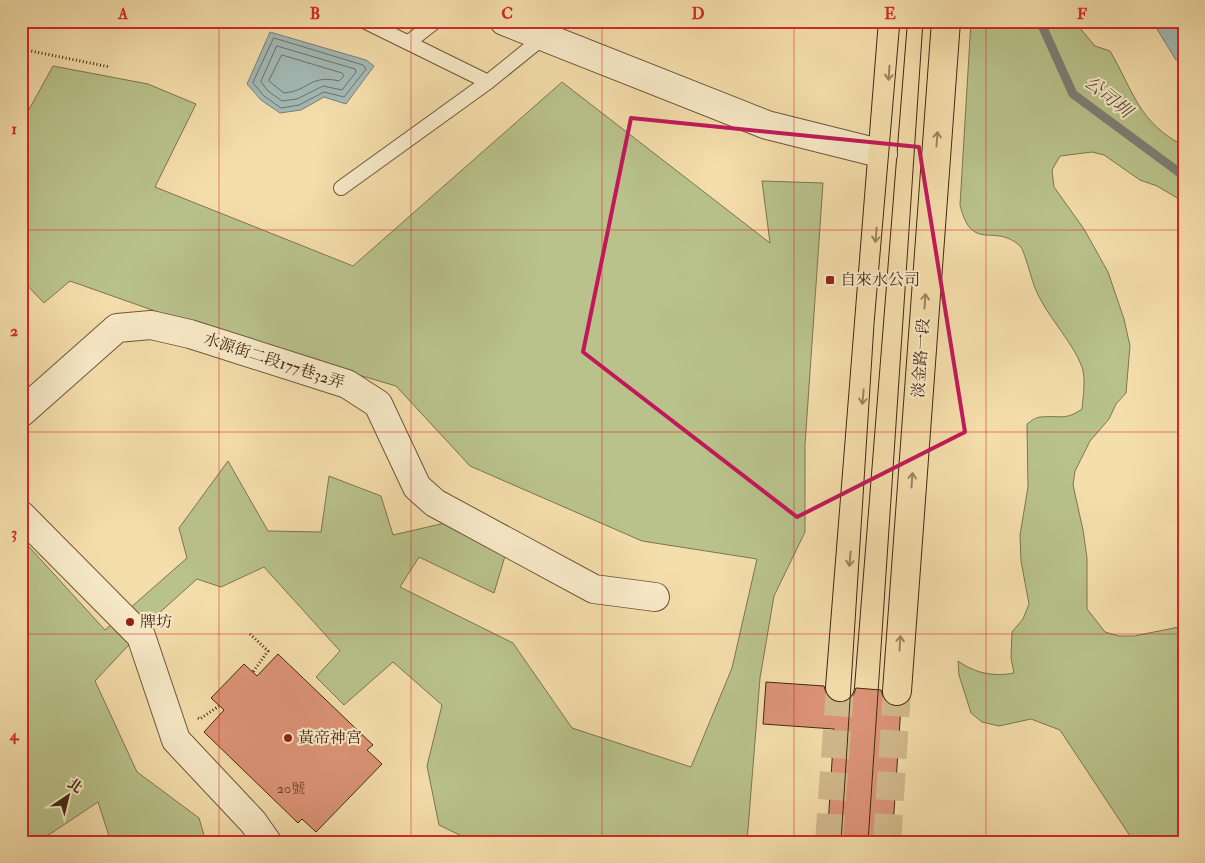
<svg xmlns="http://www.w3.org/2000/svg" width="1205" height="863" font-family="'IM FELL Double Pica','Noto Serif TC',serif">
<style>
.green{fill:#b9c28b;stroke:#7e7550}
.water{fill:#a2b9b6;stroke:#7c7f76}
.lines{fill:none;stroke-linecap:round;stroke-linejoin:round}
.shore{stroke:#727066;stroke-width:1}
.stream{stroke:#7c7f76;stroke-width:9}
.building{fill:#dc9477;stroke:#432815}
.primary-tunnel{stroke:#d1ba8d;stroke-width:28;stroke-dasharray:28 14;stroke-linecap:butt}
.lane-casing{stroke:#6f563a;stroke-width:16}
.street-casing{stroke:#6f563a;stroke-width:30}
.primary-casing{stroke:#432815;stroke-width:30}
.path{stroke:#432815;stroke-width:3;stroke-dasharray:1 2.5;stroke-linecap:butt}
.lane{stroke:#f8eac8;stroke-width:14}
.street{stroke:#f8eac8;stroke-width:28}
.primary{stroke:#f4deab;stroke-width:28}
.tram{stroke:#432815;stroke-width:1}
.oneway{stroke:#9c8360}
.marked{fill:none;stroke:#c2185b;stroke-width:4;stroke-linejoin:round}
.grid{fill:none;stroke:#d62828;stroke-width:1;stroke-opacity:0.55}
.poi-dot{fill:#8f2418;stroke:#f8eac8;stroke-width:2}
.labels{text-anchor:middle;dominant-baseline:central;stroke-width:4;stroke-linejoin:round;paint-order:stroke}
.number-label{font-size:14px;fill:#69432e}
.poi-label{font-size:16px;fill:#432815;stroke:#f8eac8;text-anchor:start}
.street-label{font-size:16px;fill:#432815;stroke:#f8eac8}
.water-label{font-size:18px;font-style:italic;fill:#5b4c3d;stroke:#f8eac8}
.neatline{fill:none;stroke:#d62828;stroke-width:2}
.grid-label{font-size:16px;text-anchor:middle;font-weight:bold;fill:#d62828}
</style>
<rect width="100%" height="100%" fill="#f4deab"/>
<filter id="stains"><feTurbulence type="fractalNoise" baseFrequency=".004" numOctaves="4"/><feColorMatrix values="0 0 0 0 .2 0 0 0 0 .09 0 0 0 0 .02 0 0 0 .5 -.17"/></filter>
<radialGradient id="worn" r=".72"><stop offset=".6" stop-color="#630" stop-opacity="0"/><stop offset="1" stop-color="#630" stop-opacity=".3"/></radialGradient>
<g class="green">
<path d="M971 21H1074L1095 46 1110 51C1134 92 1138 122 1184 146V202L1157 186 1140 180 1104 155 1092 152 1060 156 1052 170 1054 187 1084 229 1108 272 1124 319 1130 346 1126 393 1116 404 1109 419 1090 441 1075 471 1073 485 1083 530 1087 558V609L1105 632 1119 636H1134L1184 626V842H1134L1060 730 1031 719 999 726 982 722 971 713 959 675 958 661C975 673 993 677 1014 673L1011 658 1012 632 1023 619 1029 604 1021 561 1020 535 1028 487 1027 424C1031 421 1036 417 1041 417 1060 415 1065 421 1082 409 1083 397 1086 379 1082 367 1073 342 1045 314 1035 288 1032 281 1024 249 1020 246 994 222 972 254 960 205Z"/>
<path d="M53 66 148 84 196 104 155 187 353 266 562 82 770 243 762 181 823 183 805 445V532L774 596 760 678 747 842H474L439 825 427 766 442 705 393 662 344 705 316 677 340 651 264 567 221 587 197 579 157 615 95 681 137 772 199 818 206 842H111L98 802 38 842H21V538L105 630 187 558 179 528 228 461 268 531 321 532 329 476 381 496 393 535 445 523 505 556 494 593 419 557 400 587 513 643 572 728 691 767 732 668 757 559 642 541 470 466 396 386 223 335 70 281 44 303 21 279V124Z"/>
</g>
<g class="water">
<path d="M1152 21H1184V55L1176 60Z"/>
<path d="M270 32 366 60 374 66 346 104 324 97 301 110 280 113 261 100 247 84Z"/>
</g>
<g class="lines">
<g class="shore">
<path d="M274 38 363 65 366 69 344 97 324 92 299 105 281 108 264 96 253 83Z"/>
<path d="M277 46 355 69 356 72 342 90 323 86 297 99 282 101 268 91 261 82Z"/>
<path d="M282 55 342 73 344 76 339 81C310 74 309 91 284 93L269 81Z"/>
</g>
<path class="stream" d="M1040 21 1073 94 1184 176"/>
</g>
<g class="building">
<path d="M278 654 373 745 367 750 382 764 316 832 302 819 298 823 204 732 224 710 211 698 244 664 257 676Z"/>
<path d="M766 682 824 686 826 693 831 700 839 703 846 701 853 696 856 688 881 690 883 697 888 704 901 706 892 842H827L834 729 763 724Z"/>
</g>
<g class="lines">
<g class="primary-tunnel">
<path d="M829 842 840 687"/>
<path d="M887 842 897 691"/>
</g>
<g class="lane-casing">
<g id="lane">
<path d="M364 21 488 82"/>
<path d="M409 42 436 21"/>
<path d="M341 188 488 82 545 36"/>
</g>
</g>
<g class="street-casing">
<g id="street">
<path d="M504 21 767 125 883 154"/>
<path d="M21 413 117 328 151 325 190 334 347 384 378 404 417 487 435 503 594 589 655 597"/>
<path d="M21 515 141 636 176 740 253 822 267 842"/>
</g>
</g>
<g class="primary-casing">
<g id="primary">
<path d="M840 687 893 21"/>
<path d="M897 691 946 21"/>
</g>
</g>
<g class="path">
<path d="M21 49 110 67"/>
<path d="M250 634 268 651 253 672"/>
<path d="M198 718 200 719 219 706"/>
</g>
<use href="#lane" class="lane"/>
<use href="#street" class="street"/>
<use href="#primary" class="primary"/>
<g class="tram">
<path d="M841 842 874 324 900 21"/>
<path d="M868 842 923 21"/>
</g>
</g>
<defs><path id="oneway-shaft" d="M-6 0H5M1.5-3L5.5 0L1.5 3" fill="none" stroke-width="1.6" stroke-linecap="round" stroke-linejoin="round" transform="scale(1.25)"/></defs>
<g class="oneway">
<use href="#oneway-shaft" transform="translate(889 73) rotate(94)"/>
<use href="#oneway-shaft" transform="translate(937 139) rotate(-86)"/>
<use href="#oneway-shaft" transform="translate(876 235) rotate(95)"/>
<use href="#oneway-shaft" transform="translate(925 301) rotate(-86)"/>
<use href="#oneway-shaft" transform="translate(863 397) rotate(95)"/>
<use href="#oneway-shaft" transform="translate(912 480) rotate(-86)"/>
<use href="#oneway-shaft" transform="translate(850 559) rotate(95)"/>
<use href="#oneway-shaft" transform="translate(900 643) rotate(-86)"/>
</g>
<path class="marked" d="M631 118 919 147 965 432 797 517 583 352Z"/>
<path class="grid" d="M219 21V842M411 21V842M602 21V842M794 21V842M986 21V842M21 230H1184M21 432H1184M21 634H1184"/>
<g class="poi-dot">
<rect x="825" y="275" width="10" height="10" rx="2.5"/>
<circle cx="130" cy="622" r="5"/>
<circle cx="288" cy="738" r="5"/>
</g>
<g class="labels">
<g class="number-label">
<text x="291" y="788">20號</text>
</g>
<g class="poi-label">
<text x="840" y="280">自來水公司</text>
<text x="140" y="622">牌坊</text>
<text x="298" y="738">黃帝神宮</text>
</g>
<g class="street-label">
<text transform="translate(921 358) rotate(-86)">淡金路一段</text>
<text transform="translate(274 361) rotate(18)">水源街二段177巷32弄</text>
</g>
<g class="water-label">
<text transform="translate(1108 97) rotate(39)">公司圳</text>
</g>
</g>
<rect width="1205" height="863" fill="none" stroke="#f4deab" stroke-width="55"/>
<g transform="translate(68 796) rotate(35)" stroke="#f8eac8" stroke-width="4" paint-order="stroke">
<path d="M0-4L9 19L0 12L-9 19Z" fill="#432815"/>
<text y="-8" font-size="14" font-weight="bold" text-anchor="middle" fill="#432815">北</text>
</g>
<rect x="28" y="28" width="1150" height="808" class="neatline"/>
<g class="grid-label">
<text x="123" y="19">A</text>
<text x="315" y="19">B</text>
<text x="507" y="19">C</text>
<text x="698" y="19">D</text>
<text x="890" y="19">E</text>
<text x="1082" y="19">F</text>
<text x="14" y="134">1</text>
<text x="14" y="336">2</text>
<text x="14" y="538">3</text>
<text x="14" y="740">4</text>
</g>
<rect width="100%" height="100%" filter="url(#stains)"/>
<rect width="100%" height="100%" fill="url(#worn)"/>
</svg>
